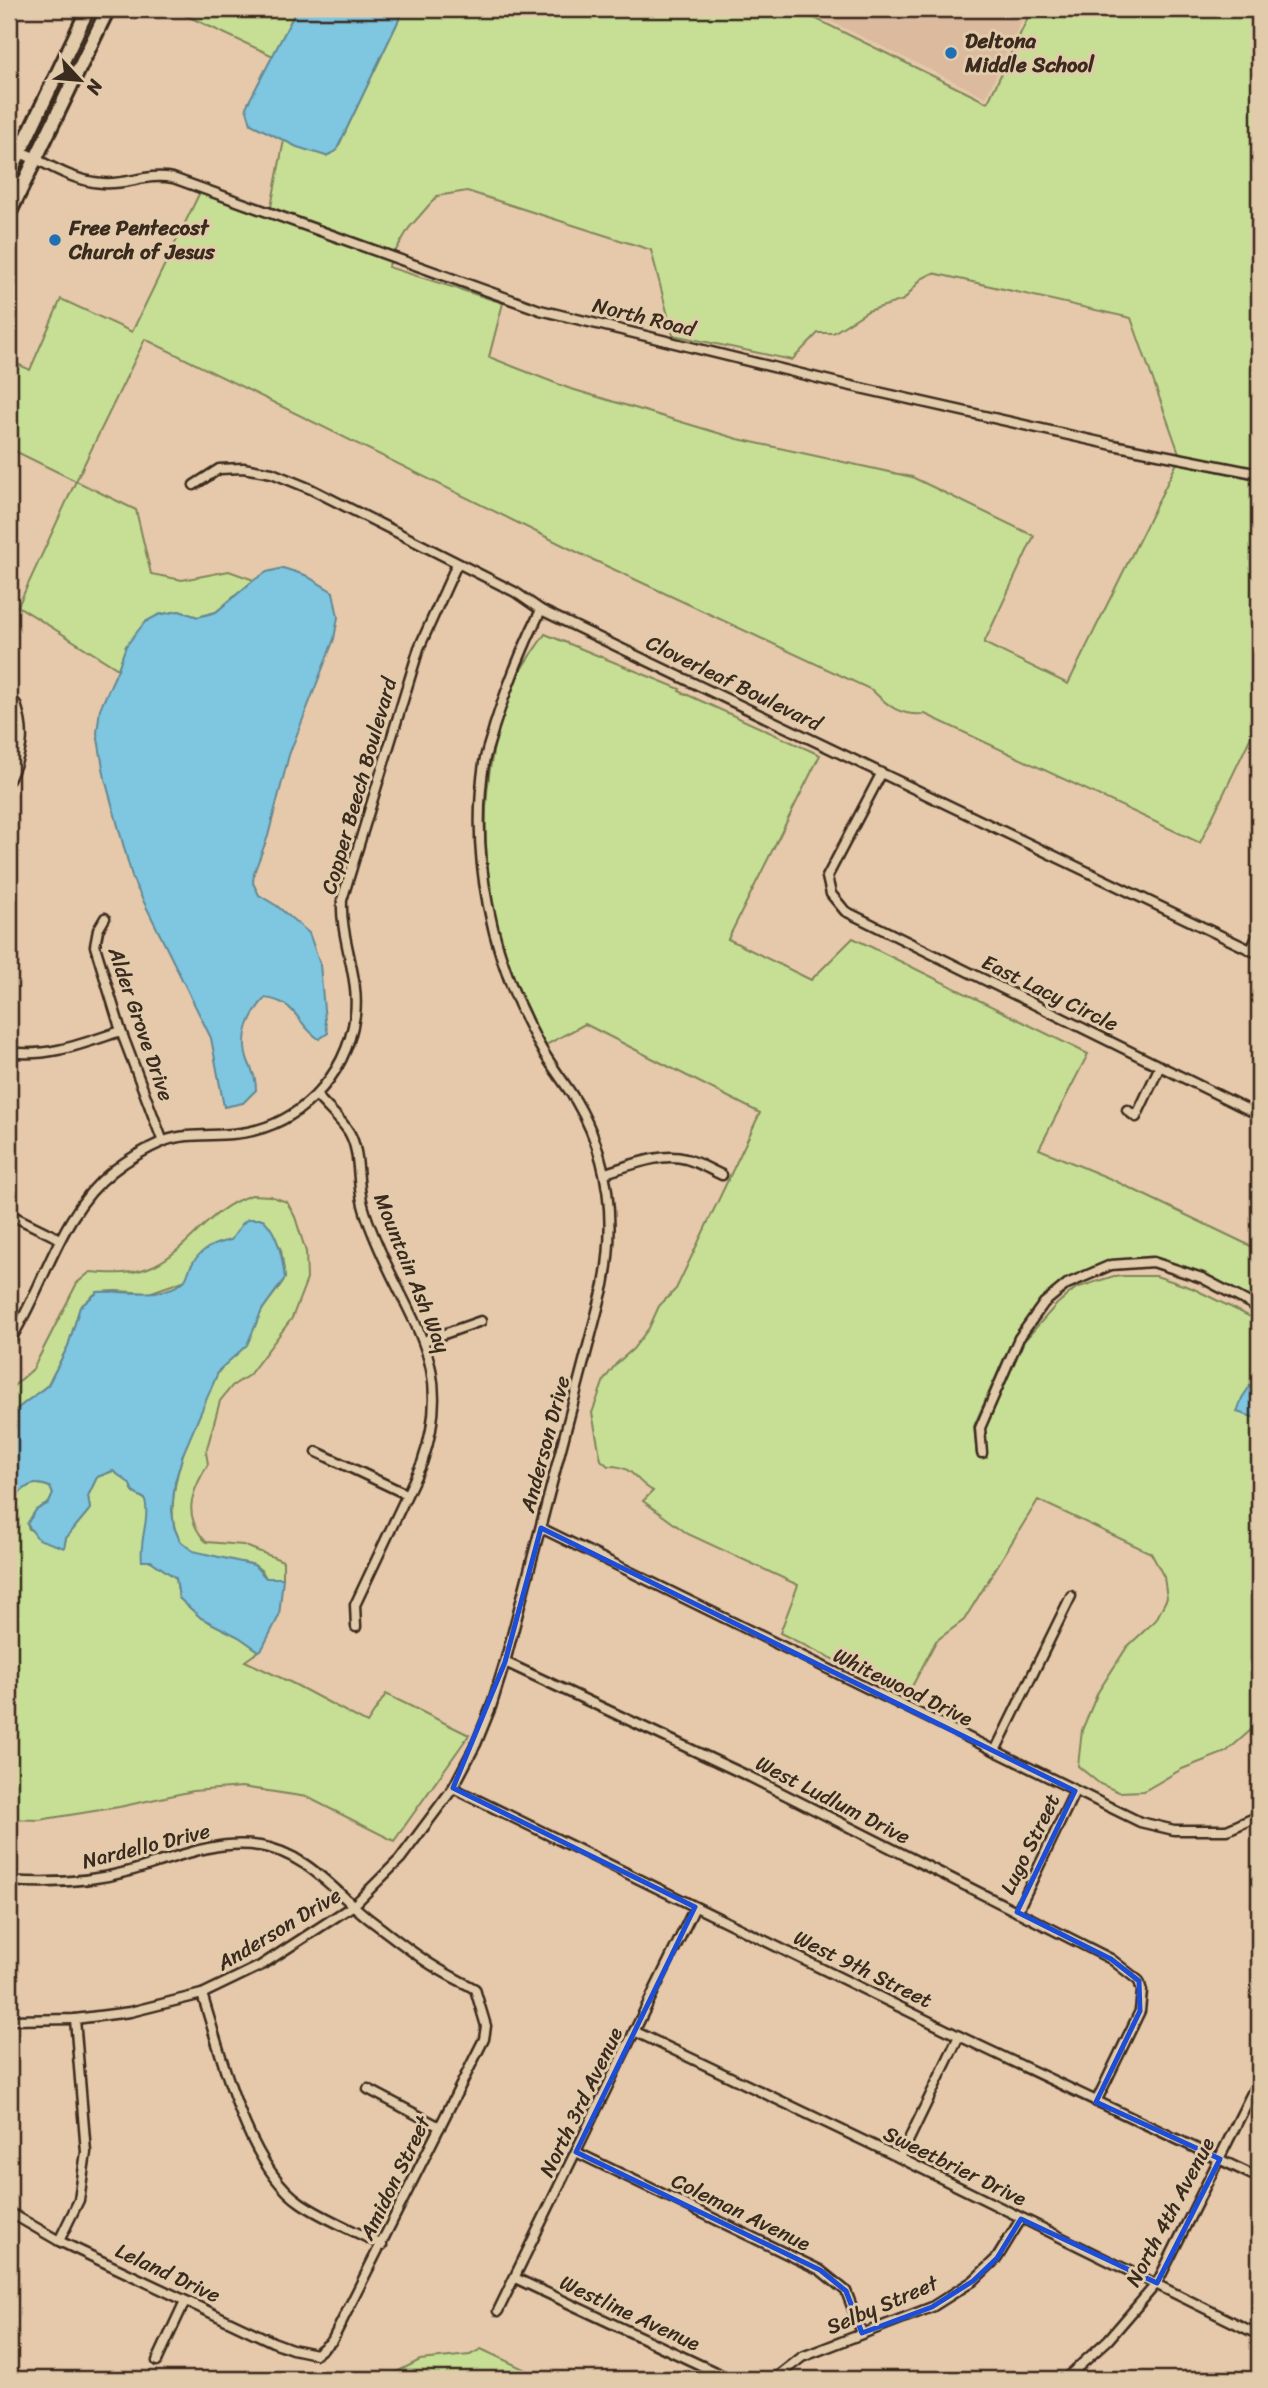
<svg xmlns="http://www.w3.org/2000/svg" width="1268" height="2388" font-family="Sriracha,sans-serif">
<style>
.built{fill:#dbba9d}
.green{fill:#c6df95;stroke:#80845a;stroke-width:2}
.water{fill:#7fc6e0;stroke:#648892;stroke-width:2}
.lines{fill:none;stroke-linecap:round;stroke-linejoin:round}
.minor-casing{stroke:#3b2a1e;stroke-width:13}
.tertiary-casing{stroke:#3b2a1e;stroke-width:16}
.secondary-casing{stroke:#3b2a1e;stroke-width:18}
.minor{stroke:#e2cbab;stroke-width:8}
.tertiary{stroke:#e2cbab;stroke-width:10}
.secondary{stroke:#e2cbab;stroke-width:12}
.marked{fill:none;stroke:#1d4ed8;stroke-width:5;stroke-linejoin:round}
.poi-dot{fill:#1f6fb2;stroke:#e2cbab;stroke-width:2.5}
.labels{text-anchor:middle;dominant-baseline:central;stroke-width:6;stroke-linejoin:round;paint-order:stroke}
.poi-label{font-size:21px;font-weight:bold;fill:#3b2a1e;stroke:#e2cbab;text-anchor:start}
.street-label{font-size:21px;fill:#3b2a1e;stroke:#e2cbab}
</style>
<rect width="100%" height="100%" fill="#e6c9aa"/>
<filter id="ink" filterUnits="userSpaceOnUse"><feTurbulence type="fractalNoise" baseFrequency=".0143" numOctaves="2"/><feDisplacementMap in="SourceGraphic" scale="14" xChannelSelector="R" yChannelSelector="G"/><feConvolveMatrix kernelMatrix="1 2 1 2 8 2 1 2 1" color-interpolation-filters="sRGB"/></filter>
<g filter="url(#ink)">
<path class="built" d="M805 9H1027L986 97Z"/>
<g class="green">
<path d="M172 9H297L273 56Z"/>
<path d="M404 9H796L986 102 989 100 1032 9H1259V470L1179 453 1131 318 933 273 921 279 904 300 868 311 833 333H818L792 360 673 335 651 250 467 191 437 196 409 228 395 252 271 207 284 140 326 156 336 151Z"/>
<path d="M200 192 391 261 388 267 503 303 489 357 568 388 738 439 912 477 1034 536 984 643 1068 684 1177 463 1259 480V720L1200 843 925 714C900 716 889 707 872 690L585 556 145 339 76 481 136 510 151 574 182 580 229 571 254 580 216 612 198 617 179 611 158 615 126 646 118 669 18 606 76 481 11 449 9 452V360L30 370 61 299 132 332Z"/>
<path d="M545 634 680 689 679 691 820 755 728 939 811 980 853 938 1088 1054 1039 1149 1111 1179 1259 1250V1311L1196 1279 1157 1266H1112L1048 1297 1014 1336 974 1426 977 1457 987 1458 985 1429 1024 1341 1057 1304 1076 1288 1114 1276H1156L1192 1288 1259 1321V1723L1226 1752 1182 1769 1144 1791 1119 1792 1100 1784 1078 1766 1082 1730 1098 1692 1127 1647 1156 1620 1167 1598 1164 1577 1151 1553 1038 1500 964 1620 936 1641 907 1696 780 1633 798 1585 688 1534 643 1501 653 1491C634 1481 634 1465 608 1466L601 1460 592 1413 604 1380 616 1364 633 1349 649 1328 659 1306 676 1289 760 1113 585 1024 546 1045C537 1032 531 1016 524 1002 478 901 471 781 516 679 523 663 536 648 545 634Z"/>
<path d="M252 1195 270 1196 287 1202 295 1217 306 1252 307 1279 292 1318 249 1375 232 1386 220 1401 206 1452 208 1464C192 1492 181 1514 206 1542L243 1545 283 1561V1578H266L262 1571 254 1565C231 1558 195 1562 180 1540 156 1504 198 1407 218 1373 224 1361 240 1355 247 1343 254 1332 256 1319 263 1309 270 1298 278 1290 285 1278L281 1250 276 1240C236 1240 203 1235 186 1280L149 1293 116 1291 97 1292 80 1307 68 1346 48 1385 9 1415V1390L33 1369 77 1283 90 1272C112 1274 135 1275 155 1265 192 1246 209 1208 252 1195Z"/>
<path d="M113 1471 130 1483 134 1493 145 1499 149 1513 142 1561H151L176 1578 179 1598 201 1618 239 1637 259 1651 245 1661 294 1684 367 1723 386 1694 469 1735 394 1841 307 1797 242 1787 193 1791 119 1807 39 1820 9 1819V1501C25 1490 27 1478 50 1487L53 1494 49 1503 36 1510 27 1524 29 1529 64 1547 66 1538 90 1509 88 1496 97 1477Z"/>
<path d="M481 2349 545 2379H383L420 2360 470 2355Z"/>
</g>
<g class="water">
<path d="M297 9H404L336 151 326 156 297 147 251 124 246 107Z"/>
<path d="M283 568 305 575 333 592 338 617 334 639 289 755 268 836 254 873 253 883 259 895 277 906 309 933 320 964 325 1021 328 1033 319 1039C296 1024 298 1002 265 998 249 1016 239 1039 249 1063 253 1073 256 1078 256 1090L243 1103 224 1107 211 1038 133 880 105 779 97 733 100 709 118 669 126 646 145 622 158 615 179 611 198 617 216 612 254 580 267 572Z"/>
<path d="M248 1219H263C279 1234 282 1257 285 1278L262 1310 247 1345 219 1370 183 1454 175 1482 172 1510 174 1527 180 1541 193 1551 254 1565 266 1578H283L279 1616 262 1649 259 1651 239 1637 201 1618 179 1598 176 1578 151 1561H142C139 1540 150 1521 145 1499L134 1493 129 1483 113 1471 97 1477 88 1496 90 1509 66 1538 64 1548 38 1539 27 1524 36 1510 49 1503 53 1494 50 1487C27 1478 25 1491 9 1501V1415L48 1385 68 1346 80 1307 98 1292C124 1290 162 1300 184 1281 188 1277 188 1271 191 1266 200 1249 214 1243 231 1240L242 1224Z"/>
<path d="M1252 1383 1259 1388V1419L1237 1412 1242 1398Z"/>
</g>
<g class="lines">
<g class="minor-casing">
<g id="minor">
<path d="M36 159C57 170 79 182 103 183 128 185 146 173 173 178L540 310 838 383 1113 445 1259 474"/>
<path d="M194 485 219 469 243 468 272 473 311 489 515 592 541 610 1259 954"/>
<path d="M881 774 827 877 831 894 845 911 1259 1115"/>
<path d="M9 780C23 750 26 735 16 704"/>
<path d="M105 918 98 930 95 946 121 1031 163 1142"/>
<path d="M1251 950 1259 933"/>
<path d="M9 1052C48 1058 84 1043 121 1031"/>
<path d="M317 1096C327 1108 341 1119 349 1132 360 1151 357 1175 361 1195 363 1210 370 1227 376 1241 411 1325 456 1366 422 1463L355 1605 356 1627"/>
<path d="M1127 1110 1136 1117 1160 1066"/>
<path d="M605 1173C629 1166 661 1152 686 1159 698 1162 710 1170 722 1175"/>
<path d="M9 1214 60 1239"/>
<path d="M424 1341 481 1321"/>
<path d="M9 1342C45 1287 59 1213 113 1171 127 1160 148 1148 164 1141 186 1133 210 1136 232 1134 297 1129 346 1078 355 1015 360 977 340 939 342 900L419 648 457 564"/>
<path d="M317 1452 406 1494"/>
<path d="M982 1453 980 1428 1019 1338 1044 1303 1067 1284 1111 1265 1153 1262 1202 1278 1259 1308"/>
<path d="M541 1528 1140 1822 1174 1830H1227L1259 1816"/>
<path d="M505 1662 750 1777 1111 1959 1139 1981 1142 1991 1140 2011 1096 2102"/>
<path d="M995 1751 1071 1596"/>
<path d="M453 1788 959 2036 1259 2178"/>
<path d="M9 1881C50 1884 90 1882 130 1871 173 1859 213 1839 260 1846 308 1853 337 1895 373 1922 389 1934 404 1946 420 1957 437 1970 457 1979 475 1989L486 2026 484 2039 332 2341 316 2354 292 2349 273 2342 59 2241 9 2212"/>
<path d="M1017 1912 1075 1791"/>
<path d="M202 1994C221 2054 247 2167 301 2203 326 2220 356 2231 382 2245"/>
<path d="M9 2020 75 2019 130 2012 202 1994 260 1966 354 1905 400 1859 453 1788 476 1744 491 1707 505 1662 604 1285C616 1221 609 1157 576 1101 563 1080 547 1061 536 1039 491 955 470 857 484 763 486 751 491 739 494 727 507 686 522 648 541 610"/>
<path d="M634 2031 900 2158 1259 2335"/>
<path d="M368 2089 440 2127"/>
<path d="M576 2152 820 2270 846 2291 862 2333"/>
<path d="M900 2158 959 2036"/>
<path d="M59 2241 79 2200 86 2152 75 2019"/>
<path d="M515 2278 730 2379"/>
<path d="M498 2311 695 1907"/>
<path d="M157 2361 185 2301"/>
<path d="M774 2379 802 2357 932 2307 973 2281 997 2258 1021 2219"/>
<path d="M1065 2379 1108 2340 1157 2283 1259 2079"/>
</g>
</g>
<g class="tertiary-casing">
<path id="tertiary" d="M9 147 36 159"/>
</g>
<g class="secondary-casing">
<g id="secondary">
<path d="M9 175 88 9"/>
<path d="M9 214 108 9"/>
</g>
</g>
<use href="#minor" class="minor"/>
<use href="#tertiary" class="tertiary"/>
<use href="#secondary" class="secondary"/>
</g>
</g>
<path class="marked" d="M541 1528 1075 1791 1017 1912 1111 1959 1139 1981 1140 2011 1096 2102 1220 2159 1157 2283 1021 2219 997 2258 973 2281 932 2307 862 2333 846 2291 820 2270 576 2152 695 1907 453 1788 505 1662Z"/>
<g class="poi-dot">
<circle cx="951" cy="53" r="7"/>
<circle cx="55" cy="240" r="7"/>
</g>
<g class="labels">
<g class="poi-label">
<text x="965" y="41">Deltona<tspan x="965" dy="24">Middle School</tspan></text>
<text x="69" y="228">Free Pentecost<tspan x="69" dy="24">Church of Jesus</tspan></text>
</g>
<g class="street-label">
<text transform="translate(644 317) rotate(14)">North Road</text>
<text transform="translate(734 683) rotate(26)">Cloverleaf Boulevard</text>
<text transform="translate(359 786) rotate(-74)">Copper Beech Boulevard</text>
<text transform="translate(1050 993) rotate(26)">East Lacy Circle</text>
<text transform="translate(141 1024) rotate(71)">Alder Grove Drive</text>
<text transform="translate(412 1273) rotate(68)">Mountain Ash Way</text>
<text transform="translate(545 1444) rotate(-75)">Anderson Drive</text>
<text transform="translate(903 1687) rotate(26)">Whitewood Drive</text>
<text transform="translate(833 1800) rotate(27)">West Ludlum Drive</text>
<text transform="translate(1030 1844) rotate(-64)">Lugo Street</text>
<text transform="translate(146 1846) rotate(-14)">Nardello Drive</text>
<text transform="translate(279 1929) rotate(-31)">Anderson Drive</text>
<text transform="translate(863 1969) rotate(26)">West 9th Street</text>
<text transform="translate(581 2102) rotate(-64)">North 3rd Avenue</text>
<text transform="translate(955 2166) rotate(26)">Sweetbrier Drive</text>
<text transform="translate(395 2178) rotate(-64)">Amidon Street</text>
<text transform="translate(741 2212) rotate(26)">Coleman Avenue</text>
<text transform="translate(1170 2212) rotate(-62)">North 4th Avenue</text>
<text transform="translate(168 2273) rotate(25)">Leland Drive</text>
<text transform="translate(882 2305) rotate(-23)">Selby Street</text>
<text transform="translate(630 2313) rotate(25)">Westline Avenue</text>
</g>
</g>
<rect width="1268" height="2388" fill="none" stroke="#e2cbab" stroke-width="35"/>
<rect x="18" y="18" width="1233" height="2353" fill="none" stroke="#3b2a1e" stroke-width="2.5" filter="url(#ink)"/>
<g transform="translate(80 80) rotate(116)" stroke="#e2cbab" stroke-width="5" paint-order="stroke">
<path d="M0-5L12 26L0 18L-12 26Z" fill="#3b2a1e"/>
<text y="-10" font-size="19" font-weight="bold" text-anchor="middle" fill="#3b2a1e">N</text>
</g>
</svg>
